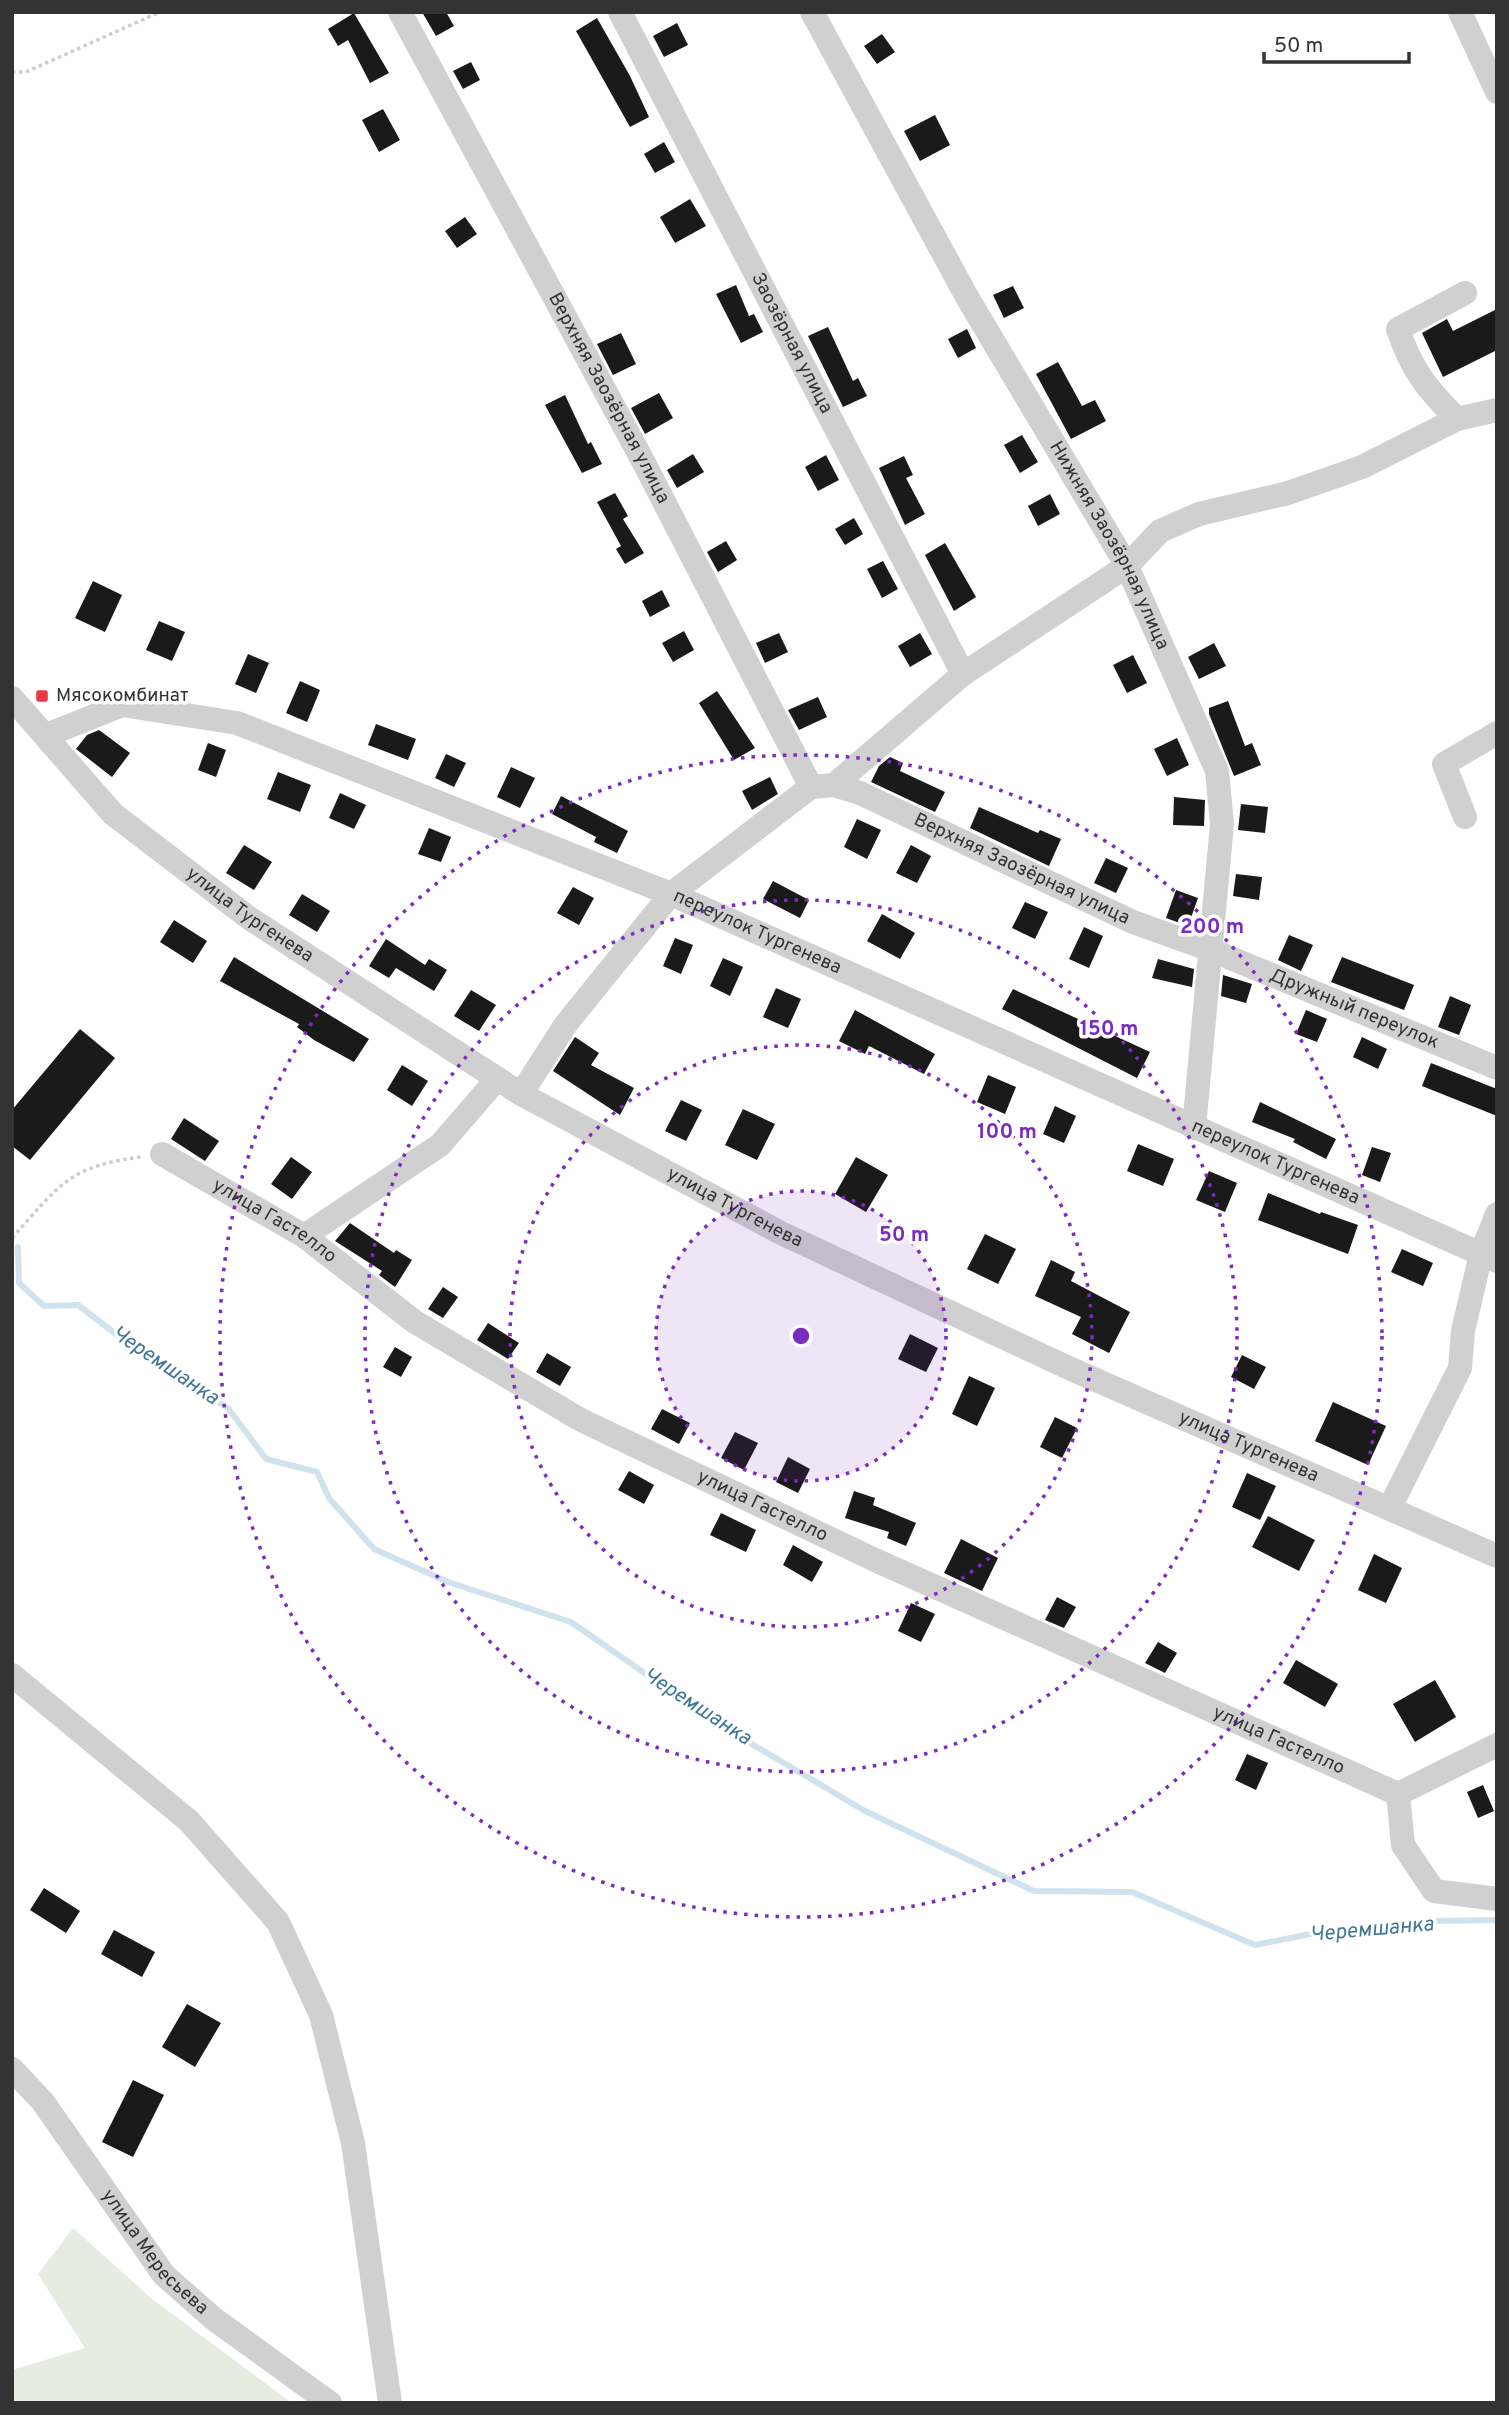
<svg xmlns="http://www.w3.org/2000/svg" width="1509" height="2415" font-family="Overpass,sans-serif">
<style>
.green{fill:#e6ecdf}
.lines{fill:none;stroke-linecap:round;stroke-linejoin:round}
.stream{stroke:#cfe2ee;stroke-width:6}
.building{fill:#1a1a1a}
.path{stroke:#cdcdcd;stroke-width:3.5;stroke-dasharray:3.5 3.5;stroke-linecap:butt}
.minor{stroke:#d0d0d0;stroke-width:24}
.ring{fill:none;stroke:#7b2cbf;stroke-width:3.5;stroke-dasharray:3.5 7}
.poi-dot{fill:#e63946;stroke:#fff;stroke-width:2.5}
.labels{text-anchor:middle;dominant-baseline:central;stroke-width:7;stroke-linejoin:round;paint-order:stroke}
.street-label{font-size:19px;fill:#333;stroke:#fff}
.poi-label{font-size:19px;fill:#333;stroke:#fff;text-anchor:start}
.water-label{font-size:21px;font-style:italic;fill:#3f7597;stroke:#fff}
.centre{fill:#7b2cbf;stroke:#fff;stroke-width:3.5}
.ring-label{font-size:21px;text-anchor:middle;font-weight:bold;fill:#7b2cbf;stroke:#fff;stroke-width:7;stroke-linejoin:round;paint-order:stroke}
</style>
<rect width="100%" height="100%" fill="#fff"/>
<path class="green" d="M73 2228 152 2299 292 2403H12V2370L85 2348 38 2274Z"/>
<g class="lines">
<path class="stream" d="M18 1247 19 1283 44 1306 78 1305 142 1354 228 1408 266 1459 317 1472 329 1498 374 1549 448 1582 571 1622 718 1724 865 1811 1034 1891 1132 1892 1255 1945 1336 1929 1431 1921 1497 1920"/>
</g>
<g class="building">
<path d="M422 12H446L454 26 436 36Z"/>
<path d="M354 13 389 73 370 83 348 40 338 46 328 29Z"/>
<path d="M597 18 630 76 649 117 630 127 576 31Z"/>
<path d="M677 23 688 45 664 57 653 36Z"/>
<path d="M882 34 895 52 877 64 864 46Z"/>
<path d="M471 62 480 80 463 89 453 71Z"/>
<path d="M383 109 400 140 379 152 362 120Z"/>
<path d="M935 115 950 145 920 161 904 131Z"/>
<path d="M664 142 675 162 655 173 644 154Z"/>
<path d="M690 199 706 226 675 243 660 217Z"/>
<path d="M465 217 477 234 457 248 445 231Z"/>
<path d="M736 285 749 316 754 314 763 332 741 343 716 294Z"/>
<path d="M1013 286 1024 308 1004 318 993 295Z"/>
<path d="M1497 309V350L1443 377 1422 333 1447 319 1453 331Z"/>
<path d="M828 327 853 381 858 378 867 396 843 407 808 336Z"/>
<path d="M967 329 976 348 958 358 948 339Z"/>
<path d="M621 333 636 364 613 375 597 344Z"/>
<path d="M1058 362 1082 406 1095 400 1106 421 1071 439 1036 374Z"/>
<path d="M659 393 673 418 645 434 631 408Z"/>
<path d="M565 395 588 444 591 442 602 464 582 473 545 405Z"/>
<path d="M1022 435 1038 462 1020 473 1004 445Z"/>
<path d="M693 454 704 472 677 488 667 470Z"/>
<path d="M826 455 839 480 818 491 805 467Z"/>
<path d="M904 456 913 475 906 478 925 514 905 525 879 468Z"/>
<path d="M615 493 628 516 623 519 644 553 625 564 616 549 621 546 597 502Z"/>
<path d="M1050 494 1060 514 1038 526 1028 506Z"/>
<path d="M854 518 863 534 845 545 835 529Z"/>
<path d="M726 541 737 560 718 572 707 552Z"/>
<path d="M945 543 976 597 954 611 925 555Z"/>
<path d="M883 561 898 589 882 598 867 569Z"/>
<path d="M93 581 122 595 105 632 75 618Z"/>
<path d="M662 590 670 606 650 617 642 601Z"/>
<path d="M159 621 185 632 172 661 146 650Z"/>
<path d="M684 631 694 650 673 662 662 643Z"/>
<path d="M779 633 788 652 765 663 756 643Z"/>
<path d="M920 633 932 654 910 667 898 646Z"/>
<path d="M1214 643 1226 666 1199 679 1188 657Z"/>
<path d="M248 654 269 663 256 693 235 684Z"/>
<path d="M1133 655 1147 683 1127 693 1113 665Z"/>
<path d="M300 681 320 690 307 722 286 713Z"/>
<path d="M717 691 755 748 734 760 699 703Z"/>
<path d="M818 697 827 717 799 730 788 710Z"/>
<path d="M1228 701 1245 746 1252 743 1261 765 1234 776 1209 714V708Z"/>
<path d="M376 724 416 739 408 760 368 745Z"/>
<path d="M99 730 130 753 112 777 76 749 87 735Z"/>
<path d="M1177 738 1189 765 1167 776 1154 749Z"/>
<path d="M208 743 226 750 216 777 198 770Z"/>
<path d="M446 754 466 763 454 787 435 778Z"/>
<path d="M890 757 903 763 900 771 945 792 935 812 871 782 879 766Z"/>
<path d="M511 767 535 778 520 808 497 797Z"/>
<path d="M278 772 311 785 300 812 267 799Z"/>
<path d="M770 777 778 794 752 810 742 791Z"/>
<path d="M340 793 366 805 354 829 329 818Z"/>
<path d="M561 796 628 831 617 853 594 842 596 837 552 814Z"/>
<path d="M1174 797 1205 800 1204 826 1173 825Z"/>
<path d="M1241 804 1268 807 1265 833 1238 830Z"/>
<path d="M979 807 1038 833 1040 830 1061 839 1049 866 970 828Z"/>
<path d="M857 819 881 830 867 859 844 847Z"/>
<path d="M429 828 451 837 441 862 418 854Z"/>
<path d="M244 845 272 862 254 890 226 873Z"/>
<path d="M911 845 931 856 917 883 896 873Z"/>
<path d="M1106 858 1128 868 1116 893 1094 883Z"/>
<path d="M1236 874 1262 877 1259 900 1233 896Z"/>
<path d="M773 881 809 900 800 918 763 899Z"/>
<path d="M573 887 594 898 579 925 557 913Z"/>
<path d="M1176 890 1198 898 1188 926 1166 918Z"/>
<path d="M302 894 330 911 317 932 289 915Z"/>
<path d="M1025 902 1048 912 1035 939 1012 928Z"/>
<path d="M882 914 915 933 900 959 867 941Z"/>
<path d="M174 920 207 941 193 963 160 942Z"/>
<path d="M1084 927 1103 936 1089 968 1069 959Z"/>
<path d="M1289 935 1313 945 1301 971 1278 960Z"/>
<path d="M675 938 693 945 681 974 663 966Z"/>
<path d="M386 939 425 965 429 959 447 970 434 991 396 968 389 978 369 966Z"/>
<path d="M234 957 369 1039 354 1062 314 1040 297 1027 299 1024 220 981Z"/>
<path d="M1342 957 1414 985 1404 1010 1331 982Z"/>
<path d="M723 958 743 967 730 996 710 986Z"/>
<path d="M1158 959 1194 969 1192 987 1152 978Z"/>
<path d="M1223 975 1252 984 1246 1003 1221 996Z"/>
<path d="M776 988 801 999 788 1028 763 1017Z"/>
<path d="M1013 989 1150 1052 1137 1078 1002 1009Z"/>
<path d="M471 990 496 1005 479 1031 454 1016Z"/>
<path d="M1450 996 1471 1005 1459 1035 1438 1027Z"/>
<path d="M855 1010 935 1054 924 1074 869 1046 865 1054 839 1041Z"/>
<path d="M1306 1010 1327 1019 1317 1042 1296 1034Z"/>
<path d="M80 1029 115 1058 30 1160 12 1146V1110Z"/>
<path d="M575 1037 599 1053 591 1065 634 1088 620 1115 553 1071Z"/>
<path d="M1362 1037 1387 1049 1378 1069 1353 1057Z"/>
<path d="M1431 1063 1497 1089V1116L1422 1086Z"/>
<path d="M402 1065 428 1081 412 1106 387 1090Z"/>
<path d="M988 1075 1016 1087 1005 1114 977 1102Z"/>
<path d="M681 1100 702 1110 686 1141 665 1131Z"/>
<path d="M1260 1102 1336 1139 1326 1159 1293 1142 1295 1139 1252 1122Z"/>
<path d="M1055 1106 1076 1116 1064 1143 1043 1134Z"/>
<path d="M743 1109 775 1124 757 1160 725 1145Z"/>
<path d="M184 1118 219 1141 205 1161 171 1139Z"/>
<path d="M1138 1144 1174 1159 1163 1186 1127 1171Z"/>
<path d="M1372 1147 1391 1153 1380 1182 1362 1175Z"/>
<path d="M291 1157 312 1172 292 1199 271 1184Z"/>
<path d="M856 1157 888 1175 866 1212 835 1194Z"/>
<path d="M1209 1171 1237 1183 1225 1212 1196 1200Z"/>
<path d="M1268 1193 1320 1214 1321 1212 1358 1225 1348 1254 1258 1220Z"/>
<path d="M350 1223 394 1253 396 1250 412 1260 395 1287 379 1275 382 1271 335 1241Z"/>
<path d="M985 1234 1016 1249 998 1284 967 1269Z"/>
<path d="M1402 1249 1433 1263 1423 1286 1391 1272Z"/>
<path d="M1051 1260 1075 1272 1071 1281 1130 1312 1109 1353 1072 1334 1081 1317 1035 1296Z"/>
<path d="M443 1287 458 1297 443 1318 428 1309Z"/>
<path d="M488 1323 519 1343 508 1359 477 1340Z"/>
<path d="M910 1334 938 1348 926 1372 898 1359Z"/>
<path d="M395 1347 412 1357 401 1377 383 1367Z"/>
<path d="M547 1353 571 1367 560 1386 536 1372Z"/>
<path d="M1242 1355 1266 1367 1254 1389 1231 1377Z"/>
<path d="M969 1376 995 1388 977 1426 952 1414Z"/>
<path d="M1333 1402 1386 1426 1368 1465 1315 1441Z"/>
<path d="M662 1409 690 1423 679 1444 651 1429Z"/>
<path d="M1055 1417 1077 1428 1062 1458 1040 1447Z"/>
<path d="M735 1432 758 1443 744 1470 721 1458Z"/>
<path d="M788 1457 810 1469 798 1493 776 1482Z"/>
<path d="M629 1471 654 1485 644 1504 618 1490Z"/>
<path d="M1247 1473 1276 1486 1260 1520 1232 1507Z"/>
<path d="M854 1491 875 1498 873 1505 916 1523 906 1546 887 1538 889 1532 845 1518Z"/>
<path d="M721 1513 756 1530 746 1552 710 1535Z"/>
<path d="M1268 1516 1315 1540 1299 1571 1252 1547Z"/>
<path d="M961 1539 998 1558 982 1591 944 1573Z"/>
<path d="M793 1545 823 1562 812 1582 783 1565Z"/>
<path d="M1374 1554 1402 1568 1386 1603 1358 1590Z"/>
<path d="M1057 1597 1076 1607 1064 1628 1045 1620Z"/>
<path d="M911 1603 935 1614 921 1642 898 1631Z"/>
<path d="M1158 1642 1177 1653 1165 1673 1145 1663Z"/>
<path d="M1296 1660 1338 1684 1325 1707 1283 1683Z"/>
<path d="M1435 1680 1456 1717 1415 1742 1393 1704Z"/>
<path d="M1247 1754 1268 1763 1256 1790 1235 1780Z"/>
<path d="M1483 1785 1494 1811 1478 1818 1467 1792Z"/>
<path d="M44 1888 80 1911 66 1933 30 1910Z"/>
<path d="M114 1930 155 1952 142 1977 101 1954Z"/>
<path d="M187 2004 221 2023 195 2067 162 2047Z"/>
<path d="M133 2080 164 2095 133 2157 102 2142Z"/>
</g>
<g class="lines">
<g class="path">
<path d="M12 72H26L160 12"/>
<path d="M12 1238C59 1186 68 1166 141 1157"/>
</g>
<g class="minor">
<path id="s1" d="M400 12 643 461 811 787"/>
<path id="s2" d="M620 12 963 674"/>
<path id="s3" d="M812 12 967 297 1127 566 1217 771 1222 824 1194 1128"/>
<path d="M1460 12 1497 92"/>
<path d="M1457 419C1427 389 1411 369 1398 329L1465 293"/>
<path id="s4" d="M12 698 113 814 249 918 521 1094 781 1233 1071 1369 1497 1556"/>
<path id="s5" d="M47 735 122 705 237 723 671 894 1497 1261"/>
<path id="s6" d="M834 785 860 793 1133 922 1211 950 1497 1068"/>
<path d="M1465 817 1444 764 1497 733"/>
<path d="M521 1094 566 1024 671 894 811 787 834 785 963 674 1127 566 1160 531 1199 514 1288 493 1362 467 1457 419 1497 410"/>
<path id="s7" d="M162 1154 304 1236 415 1322 581 1420 875 1560 1398 1794"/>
<path d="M304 1236 440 1145 497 1079"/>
<path d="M1390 1507 1460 1368 1463 1331 1481 1254 1497 1214"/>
<path d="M12 1675 189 1821 278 1922 321 2015 353 2143 390 2403"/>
<path d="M1398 1794 1403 1845 1434 1891 1497 1899"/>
<path d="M1398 1794 1497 1745"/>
<path id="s8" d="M12 2069 43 2102 164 2275 214 2319 330 2403"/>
</g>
</g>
<circle cx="801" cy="1336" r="145" fill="#7b2cbf" fill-opacity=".12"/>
<g class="ring">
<circle cx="801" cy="1336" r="145"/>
<circle cx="801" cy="1336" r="291"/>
<circle cx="801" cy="1336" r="436"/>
<circle cx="801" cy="1336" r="581"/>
</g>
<rect class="poi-dot" x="35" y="689" width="14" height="14" rx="3.5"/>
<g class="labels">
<g class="street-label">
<text stroke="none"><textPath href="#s2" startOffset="373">Заозёрная улица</textPath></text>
<text stroke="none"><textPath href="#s1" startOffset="439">Верхняя Заозёрная улица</textPath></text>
<text stroke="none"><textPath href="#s3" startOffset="611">Нижняя Заозёрная улица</textPath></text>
<text stroke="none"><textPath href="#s6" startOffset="206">Верхняя Заозёрная улица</textPath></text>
<text stroke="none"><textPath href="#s4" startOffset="324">улица Тургенева</textPath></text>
<text stroke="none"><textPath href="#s5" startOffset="758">переулок Тургенева</textPath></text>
<text stroke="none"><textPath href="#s6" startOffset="567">Дружный переулок</textPath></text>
<text stroke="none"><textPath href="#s5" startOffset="1325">переулок Тургенева</textPath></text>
<text stroke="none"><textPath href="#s4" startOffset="891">улица Тургенева</textPath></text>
<text stroke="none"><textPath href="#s7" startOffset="131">улица Гастелло</textPath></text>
<text stroke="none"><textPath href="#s4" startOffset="1458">улица Тургенева</textPath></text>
<text stroke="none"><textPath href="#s7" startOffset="698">улица Гастелло</textPath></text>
<text stroke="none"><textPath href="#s7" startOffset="1265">улица Гастелло</textPath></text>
<text stroke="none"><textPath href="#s8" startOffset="233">улица Мересьева</textPath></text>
</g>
<g class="poi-label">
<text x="56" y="696">Мясокомбинат</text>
</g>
<g class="water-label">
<text transform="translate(165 1366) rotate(34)">Черемшанка</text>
<text transform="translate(697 1707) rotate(33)">Черемшанка</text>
<text transform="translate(1372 1930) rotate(-5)">Черемшанка</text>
</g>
</g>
<circle cx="801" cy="1336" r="10" class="centre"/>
<g class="ring-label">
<text x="1212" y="933">200 m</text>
<text x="1109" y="1035">150 m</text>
<text x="1007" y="1138">100 m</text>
<text x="904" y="1241">50 m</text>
</g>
<rect width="1509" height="2415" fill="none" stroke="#333333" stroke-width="28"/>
<path d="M1264 52v10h145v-10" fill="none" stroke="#333333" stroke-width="3.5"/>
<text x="1274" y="52" font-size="21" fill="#333333" stroke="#ffffff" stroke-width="5" paint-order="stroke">50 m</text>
</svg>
